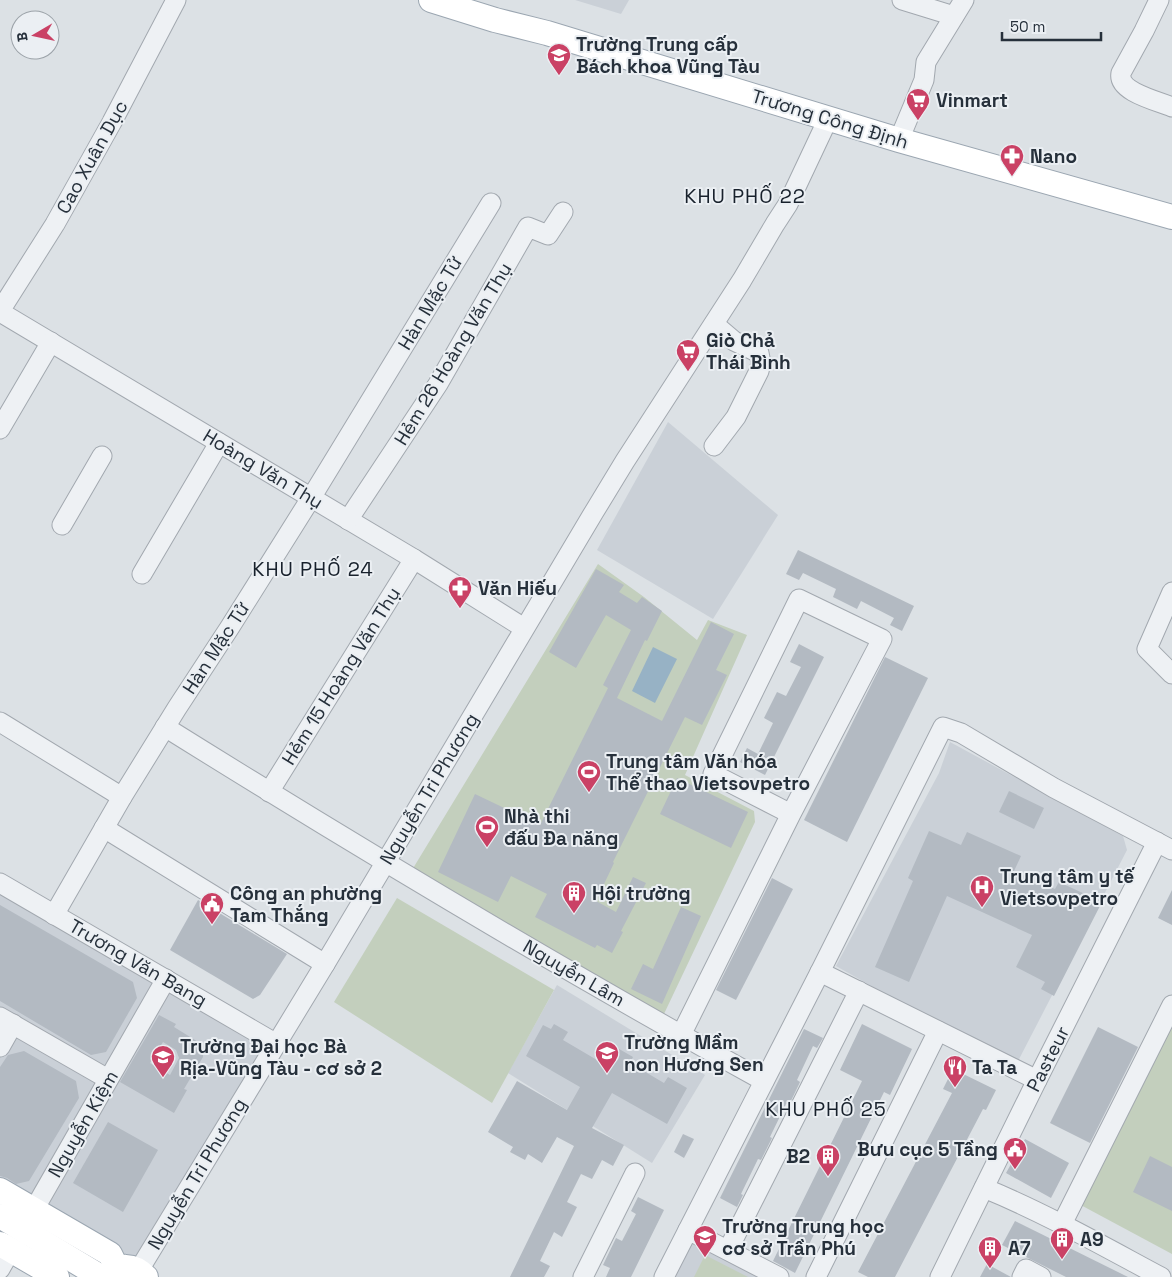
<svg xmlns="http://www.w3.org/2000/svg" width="1172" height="1277" font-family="'Space Grotesk',sans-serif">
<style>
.built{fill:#cad0d7}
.green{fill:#c3cfbd}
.water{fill:#97b2c5}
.building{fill:#b3bac2;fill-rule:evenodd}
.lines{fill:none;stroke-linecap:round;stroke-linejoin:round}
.minor-casing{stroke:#a2a8af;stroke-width:21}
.major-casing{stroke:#9ba6b1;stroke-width:26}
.minor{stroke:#eef1f4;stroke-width:19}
.major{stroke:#fff;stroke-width:24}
.labels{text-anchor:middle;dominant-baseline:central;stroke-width:4;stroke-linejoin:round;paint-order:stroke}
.poi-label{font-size:19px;font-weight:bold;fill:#26303b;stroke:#ebeff3;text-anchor:start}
.street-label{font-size:19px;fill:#26303b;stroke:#ebeff3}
.neighbourhood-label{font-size:20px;letter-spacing:1px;fill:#18212c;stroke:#ebeff3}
</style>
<rect width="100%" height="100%" fill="#dce1e5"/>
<g class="built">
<path d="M575 0H629L621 14Z"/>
<path d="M668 422 778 515 713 619 597 550Z"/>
<path d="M950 742 1123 836 1127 850 1015 1067 836 966 939 773Z"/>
<path d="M0 883 275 1043 139 1270 110 1254 11 1250 0 1269Z"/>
<path d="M557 985 705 1075 652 1163 508 1073Z"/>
<path d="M691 1238 765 1277H672Z"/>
</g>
<g class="green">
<path d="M598 564 644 597 697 640 708 620 747 635 685 775 754 811 755 822 663 1016 412 870Z"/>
<path d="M397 898 554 990 492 1103 334 1002Z"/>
<path d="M1172 1010V1254L1077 1203Z"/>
<path d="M705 1255 748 1277H694Z"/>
</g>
<path class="water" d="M653 647 677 659 655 703 632 691Z"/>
<g class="building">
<path d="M798 550 914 606 902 631 890 625 894 618 861 601 857 609 833 597 836 589 803 573 799 580 786 574Z"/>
<path d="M596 569 624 585 619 592 637 603 642 597 662 611 647 641 645 640 617 698 662 721 711 622 734 634 716 670 727 675 702 725 685 717 613 862 614 863 596 901 616 912 633 877 646 883 621 931 623 932 612 953 597 945 595 948 535 917 547 894 511 876 498 902 438 872 475 794 540 825 608 688 603 685 631 630 606 615 576 668 549 652Z"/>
<path d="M799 644 824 657 765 775 740 762 747 748 758 754 773 723 764 718 777 692 786 696 801 667 790 662Z"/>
<path d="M885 657 928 678 847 842 804 820Z"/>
<path d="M677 778 748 812 731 848 660 814Z"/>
<path d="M1009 791 1044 808 1034 829 999 812Z"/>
<path d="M929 831 961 845 967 832 1021 856 1014 871 1055 889 1059 882 1102 902 1054 996 1041 989 1045 982 1016 967 1032 935 947 896 909 982 875 967 913 881 908 878Z"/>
<path d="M772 878 793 889 736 1000 716 990Z"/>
<path d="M1172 890V925L1158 918Z"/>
<path d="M198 900 287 954 260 995 253 999 170 950Z"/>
<path d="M0 905 133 982 137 998 106 1052 91 1055 0 1001Z"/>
<path d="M681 907 701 916 662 1004 631 989 643 964 653 969Z"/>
<path d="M159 1015 176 1024 174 1027 195 1040 200 1044 203 1052V1057L184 1089 187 1090 174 1113 120 1082ZM163 1042 176 1050 179 1058 170 1075 150 1063Z"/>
<path d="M554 1024 568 1032 563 1040 597 1060 607 1042 633 1057 630 1063 664 1083 668 1077 687 1088 667 1124 612 1093 592 1128 624 1145 613 1166 602 1160 592 1179 581 1174 567 1202 577 1207 562 1237 554 1232 540 1261 550 1266 544 1277H510L574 1146 557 1137 542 1163 528 1154 525 1160 510 1152 513 1147 488 1132 517 1081 567 1110 580 1087 526 1056 543 1025 551 1029Z"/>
<path d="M862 1024 912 1049 890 1095 884 1092 795 1273 773 1261 862 1081 840 1070Z"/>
<path d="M1098 1027 1138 1047 1090 1143 1050 1123Z"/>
<path d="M804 1029 823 1038 817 1048 813 1046 797 1080 800 1082 789 1105 786 1104 770 1137 772 1138 761 1160 758 1159 741 1194 743 1195 737 1207 720 1198Z"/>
<path d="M24 1051 76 1081 79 1098 29 1181 16 1184 7 1178 0 1176V1067L8 1055Z"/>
<path d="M953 1069 996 1090 986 1110 983 1109 895 1277H868L858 1272 952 1093 943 1089Z"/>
<path d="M108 1122 158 1150 123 1212 73 1183Z"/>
<path d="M683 1134 694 1139 684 1158 674 1152Z"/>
<path d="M1025 1139 1069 1163 1051 1198 1006 1173Z"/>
<path d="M1150 1156 1172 1167V1211L1133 1192Z"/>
<path d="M638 1197 664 1210 631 1277H606L610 1268 603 1265 616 1238 622 1241 636 1214 631 1211Z"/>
<path d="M1015 1221 1128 1277H1066L1002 1245Z"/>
<path d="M987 1264 1011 1277H980Z"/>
</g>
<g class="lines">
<g class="minor-casing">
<g id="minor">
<path d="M902 0 954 16"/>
<path d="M1159 0 1144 31 1121 73C1117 92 1158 101 1172 107"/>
<path d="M899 140 924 80 926 62 964 0"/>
<path d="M0 311 55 224 112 122 176 0"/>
<path d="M0 312 414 559 524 628"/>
<path d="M0 429 51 342"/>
<path d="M714 446 736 417 759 371 761 363 759 353 734 341 714 324"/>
<path d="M348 520 438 384 528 227 548 235 563 212"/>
<path d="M62 525 102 456"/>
<path d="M142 574 219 443"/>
<path d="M1172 592 1147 649 1172 674"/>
<path d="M0 722 122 797"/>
<path d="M165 727C362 850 561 969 764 1081"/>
<path d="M269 792 414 559"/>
<path d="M104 828 325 964"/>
<path d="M0 883 275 1043"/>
<path d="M54 915 122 797 177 708 230 627 311 498 491 203"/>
<path d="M820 972 1037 1080"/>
<path d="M0 1017 108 1079"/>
<path d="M681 1035 791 814 882 639 799 599 713 774 791 814"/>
<path d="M0 1047 13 1024"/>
<path d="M984 1188C1045 1213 1103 1246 1161 1277"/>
<path d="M1062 1224 1172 1005"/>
<path d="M688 1230 779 1277"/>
<path d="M728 1250 859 991"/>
<path d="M0 1269 166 979"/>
<path d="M139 1270 325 964 594 512 625 461 742 280 775 224 788 204 828 119"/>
<path d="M583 1277 635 1173"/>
<path d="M664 1277 820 972 943 727 961 733 1054 788 1172 850"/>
<path d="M816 1277 938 1031"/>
<path d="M940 1277 1037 1080 1157 842"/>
<path d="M1022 1277 1026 1269 1041 1277"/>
</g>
</g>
<g class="major-casing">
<g id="major">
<path d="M431 0 495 20 547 33 899 140 1172 217"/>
<path d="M0 1190 110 1254 117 1268"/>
<path d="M0 1216 101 1277"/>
<path d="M0 1244 57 1277"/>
<path d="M107 1277C118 1263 134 1264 146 1277"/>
</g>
</g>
<use href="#minor" class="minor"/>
<use href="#major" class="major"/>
</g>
<defs>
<g id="university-pin" transform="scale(1.25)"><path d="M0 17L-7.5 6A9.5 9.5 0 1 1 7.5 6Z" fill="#ca4165" stroke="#ebeff3"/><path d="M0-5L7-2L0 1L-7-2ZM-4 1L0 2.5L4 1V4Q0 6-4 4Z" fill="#fff"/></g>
<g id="supermarket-pin" transform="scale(1.25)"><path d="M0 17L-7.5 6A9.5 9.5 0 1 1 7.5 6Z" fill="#ca4165" stroke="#ebeff3"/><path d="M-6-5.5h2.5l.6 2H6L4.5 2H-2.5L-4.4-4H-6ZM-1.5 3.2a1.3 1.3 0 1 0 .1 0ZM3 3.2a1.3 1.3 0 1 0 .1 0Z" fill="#fff"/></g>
<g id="pharmacy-pin" transform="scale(1.25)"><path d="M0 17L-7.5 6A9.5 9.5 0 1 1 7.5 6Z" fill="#ca4165" stroke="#ebeff3"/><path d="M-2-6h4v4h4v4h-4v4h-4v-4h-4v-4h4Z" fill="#fff"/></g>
<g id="stadium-pin" transform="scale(1.25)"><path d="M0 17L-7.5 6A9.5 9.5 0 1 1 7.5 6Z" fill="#ca4165" stroke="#ebeff3"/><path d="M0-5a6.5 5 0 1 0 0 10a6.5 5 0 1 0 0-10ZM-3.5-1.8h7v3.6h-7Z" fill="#fff"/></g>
<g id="hospital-pin" transform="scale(1.25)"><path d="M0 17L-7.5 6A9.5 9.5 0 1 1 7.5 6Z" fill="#ca4165" stroke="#ebeff3"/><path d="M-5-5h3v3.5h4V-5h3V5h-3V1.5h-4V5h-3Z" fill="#fff"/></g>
<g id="building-pin" transform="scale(1.25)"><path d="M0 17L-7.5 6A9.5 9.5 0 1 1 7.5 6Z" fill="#ca4165" stroke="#ebeff3"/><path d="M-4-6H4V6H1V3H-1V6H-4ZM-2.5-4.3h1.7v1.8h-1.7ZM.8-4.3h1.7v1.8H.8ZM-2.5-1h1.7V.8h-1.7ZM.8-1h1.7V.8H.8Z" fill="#fff"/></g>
<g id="civic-pin" transform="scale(1.25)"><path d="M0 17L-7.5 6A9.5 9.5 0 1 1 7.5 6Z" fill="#ca4165" stroke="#ebeff3"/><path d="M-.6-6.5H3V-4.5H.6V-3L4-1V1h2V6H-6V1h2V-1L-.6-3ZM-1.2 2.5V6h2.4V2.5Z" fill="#fff"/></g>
<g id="school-pin" transform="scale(1.25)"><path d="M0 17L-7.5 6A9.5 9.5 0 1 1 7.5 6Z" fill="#ca4165" stroke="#ebeff3"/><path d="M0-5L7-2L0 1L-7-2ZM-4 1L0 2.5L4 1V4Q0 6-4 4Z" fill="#fff"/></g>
<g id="restaurant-pin" transform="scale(1.25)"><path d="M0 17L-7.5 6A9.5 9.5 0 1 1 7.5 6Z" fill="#ca4165" stroke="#ebeff3"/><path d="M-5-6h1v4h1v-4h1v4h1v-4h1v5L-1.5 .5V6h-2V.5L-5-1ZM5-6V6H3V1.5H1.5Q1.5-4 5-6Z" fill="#fff"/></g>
</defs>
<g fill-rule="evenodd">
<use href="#university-pin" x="559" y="55"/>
<use href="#supermarket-pin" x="918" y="100"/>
<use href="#pharmacy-pin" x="1012" y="156"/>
<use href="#supermarket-pin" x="688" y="351"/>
<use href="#pharmacy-pin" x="460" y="588"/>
<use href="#stadium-pin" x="589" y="772"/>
<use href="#stadium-pin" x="487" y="827"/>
<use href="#hospital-pin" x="982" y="887"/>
<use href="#building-pin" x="574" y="893"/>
<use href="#civic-pin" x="212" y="904"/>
<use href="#school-pin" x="607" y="1053"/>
<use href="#university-pin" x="163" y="1057"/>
<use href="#restaurant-pin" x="955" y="1067"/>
<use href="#civic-pin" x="1015" y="1149"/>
<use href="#building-pin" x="828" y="1156"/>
<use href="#school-pin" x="705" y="1237"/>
<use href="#building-pin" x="1062" y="1239"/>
<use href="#building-pin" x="990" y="1248"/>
</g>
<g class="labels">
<g class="poi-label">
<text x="576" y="44">Trường Trung cấp<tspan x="576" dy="22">Bách khoa Vũng Tàu</tspan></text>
<text x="936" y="100">Vinmart</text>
<text x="1030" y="156">Nano</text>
<text x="706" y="340">Giò Chả<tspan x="706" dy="22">Thái Bình</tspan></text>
<text x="478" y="588">Văn Hiếu</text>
<text x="606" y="761">Trung tâm Văn hóa<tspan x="606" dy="22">Thể thao Vietsovpetro</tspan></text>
<text x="504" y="816">Nhà thi<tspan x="504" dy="22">đấu Đa năng</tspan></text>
<text x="1000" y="876">Trung tâm y tế<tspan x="1000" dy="22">Vietsovpetro</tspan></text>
<text x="230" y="893">Công an phường<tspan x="230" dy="22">Tam Thắng</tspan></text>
<text x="592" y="893">Hội trường</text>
<text x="624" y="1042">Trường Mầm<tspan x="624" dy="22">non Hương Sen</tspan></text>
<text x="180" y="1046">Trường Đại học Bà<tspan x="180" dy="22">Rịa-Vũng Tàu - cơ sở 2</tspan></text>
<text x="972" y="1067">Ta Ta</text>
<text x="998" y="1149" text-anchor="end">Bưu cục 5 Tầng</text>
<text x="810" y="1156" text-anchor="end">B2</text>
<text x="722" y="1226">Trường Trung học<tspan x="722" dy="22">cơ sở Trần Phú</tspan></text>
<text x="1080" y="1239">A9</text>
<text x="1008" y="1248">A7</text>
</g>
<g class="street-label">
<text transform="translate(830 119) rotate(17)">Trương Công Định</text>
<text transform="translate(92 157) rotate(-61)">Cao Xuân Dục</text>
<text transform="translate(430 303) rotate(-59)">Hàn Mặc Tử</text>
<text transform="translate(453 354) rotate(-59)">Hẻm 26 Hoàng Văn Thụ</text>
<text transform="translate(263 469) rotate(31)">Hoàng Văn Thụ</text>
<text transform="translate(216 648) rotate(-57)">Hàn Mặc Tử</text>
<text transform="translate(341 676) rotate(-58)">Hẻm 15 Hoàng Văn Thụ</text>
<text transform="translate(429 789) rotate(-59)">Nguyễn Tri Phương</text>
<text transform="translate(138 963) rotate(30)">Trương Văn Bang</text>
<text transform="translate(574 973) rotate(30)">Nguyễn Lâm</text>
<text transform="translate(1048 1059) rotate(-63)">Pasteur</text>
<text transform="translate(83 1124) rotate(-60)">Nguyễn Kiệm</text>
<text transform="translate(197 1174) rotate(-59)">Nguyễn Tri Phương</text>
</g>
<g class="neighbourhood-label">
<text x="745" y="196">KHU PHỐ 22</text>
<text x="313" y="569">KHU PHỐ 24</text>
<text x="826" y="1109">KHU PHỐ 25</text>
</g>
</g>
<g transform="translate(35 35) rotate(261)"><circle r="24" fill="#ebeff3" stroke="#9ca3a9"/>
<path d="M0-4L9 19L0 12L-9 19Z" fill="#ca4165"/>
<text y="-8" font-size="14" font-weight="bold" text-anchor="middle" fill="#26303b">B</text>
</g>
<path d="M1002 32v8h99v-8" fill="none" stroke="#26303b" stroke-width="2.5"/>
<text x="1010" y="32" font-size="15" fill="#26303b" stroke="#ebeff3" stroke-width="4" paint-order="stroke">50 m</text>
</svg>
